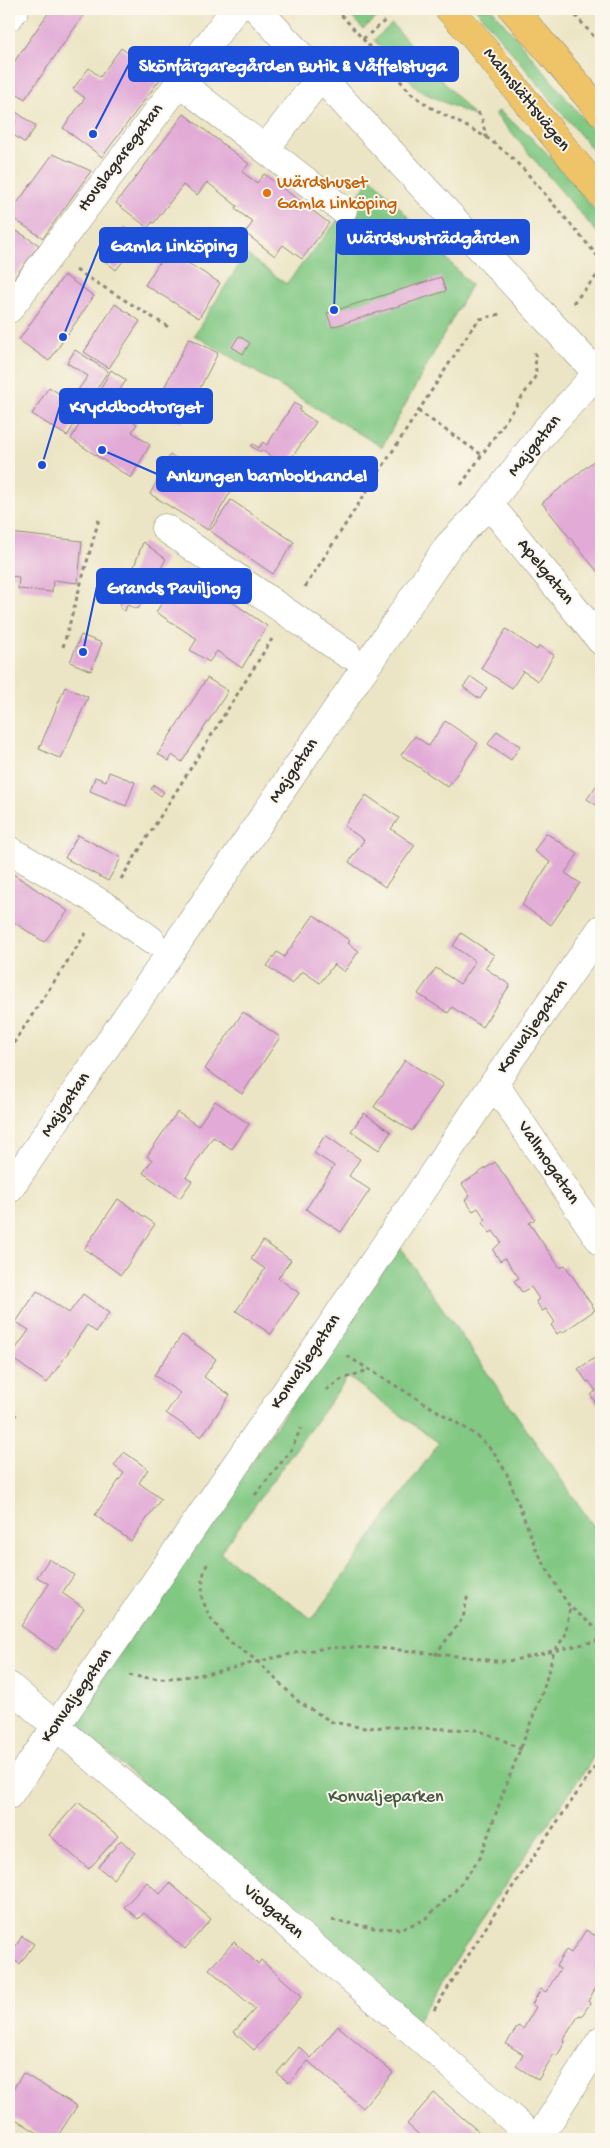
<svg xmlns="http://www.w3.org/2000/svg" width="610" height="2148" font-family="'Gochi Hand',sans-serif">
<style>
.green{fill:#81c883;stroke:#567a57;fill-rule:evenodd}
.building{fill:#e2abd7}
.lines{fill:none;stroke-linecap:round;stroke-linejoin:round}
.minor-casing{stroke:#8c8878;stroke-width:29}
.major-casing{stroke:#8c8878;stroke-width:29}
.path{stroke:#8c8878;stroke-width:3;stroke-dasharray:4 4;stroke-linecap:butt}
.minor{stroke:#fff;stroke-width:28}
.major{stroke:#efc469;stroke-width:28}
.food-dot{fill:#e8710a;stroke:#fbf7ec;stroke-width:2}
.labels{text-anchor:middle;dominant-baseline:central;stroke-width:4;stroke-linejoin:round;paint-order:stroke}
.street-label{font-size:18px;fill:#2b2b2b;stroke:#fbf7ec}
.food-label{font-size:18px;fill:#c56008;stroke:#fbf7ec;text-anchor:start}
.park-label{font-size:18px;fill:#455a45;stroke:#fbf7ec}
.leader{fill:none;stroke:#1d4ed8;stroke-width:2}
.callout-dot{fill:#1d4ed8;stroke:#fbf7ec;stroke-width:2}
.callout{fill:#1d4ed8;stroke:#1d4ed8;stroke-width:2}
.callout-label{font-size:19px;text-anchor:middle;font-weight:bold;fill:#fff}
</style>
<rect width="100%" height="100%" fill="#fbf7ec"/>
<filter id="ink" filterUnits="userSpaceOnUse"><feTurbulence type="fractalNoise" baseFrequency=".02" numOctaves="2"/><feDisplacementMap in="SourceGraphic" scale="10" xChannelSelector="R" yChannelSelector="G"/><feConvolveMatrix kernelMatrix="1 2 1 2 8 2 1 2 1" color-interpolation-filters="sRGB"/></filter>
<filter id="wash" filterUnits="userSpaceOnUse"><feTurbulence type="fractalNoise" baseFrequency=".0096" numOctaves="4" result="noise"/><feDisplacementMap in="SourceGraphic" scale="20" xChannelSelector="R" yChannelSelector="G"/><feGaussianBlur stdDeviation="1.12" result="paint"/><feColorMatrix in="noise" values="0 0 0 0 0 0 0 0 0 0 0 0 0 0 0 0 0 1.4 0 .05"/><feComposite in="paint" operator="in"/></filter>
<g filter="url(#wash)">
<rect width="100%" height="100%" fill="#ece5c5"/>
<g class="green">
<path d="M345 9H378L382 13 363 29Z"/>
<path d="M476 9H492L601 140V160Z"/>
<path d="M392 24 474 116 420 91 374 40Z"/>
<path d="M499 111 534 140 555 161 601 218V237L495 114Z"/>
<path d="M372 178 471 285 382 447 194 335 246 254 286 284Z"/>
<path d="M400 1247 601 1537V1743L588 1766 494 1901 417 2021 72 1722ZM348 1377 439 1443 312 1619 220 1553Z"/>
</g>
<g id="blocks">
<g class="building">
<path d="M51 9H65L69 11 70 9H88L25 99 9 88V69Z"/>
<path d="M121 48 161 78 102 157 63 128 85 98 73 89 89 68 100 77Z"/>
<path d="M16 112 36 126 25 143 9 132 17 120 12 117Z"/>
<path d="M184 114 249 164 242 172 257 183 264 174 329 223 302 259 283 245 275 256 245 233 253 222 235 209 237 206 207 182 197 195 183 185 154 223 152 222 148 228 116 203Z"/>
<path d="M53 154 91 171 43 238 9 216V214Z"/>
<path d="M9 226 39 245 11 282 9 281Z"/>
<path d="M124 227 140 240 116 270 100 257Z"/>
<path d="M167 250 220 283 199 318 145 285Z"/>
<path d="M64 275 94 296 49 361 19 340Z"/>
<path d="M441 277 446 291 332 327 327 313Z"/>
<path d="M115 304 140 321 109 368 84 352Z"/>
<path d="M239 336 250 343 243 354 232 347Z"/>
<path d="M189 338 218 353 182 423 154 408Z"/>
<path d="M75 350 108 371 67 436 32 414 49 387 70 401 88 376 67 363Z"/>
<path d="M111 370 126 380 112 403 106 397 98 410 108 417 114 408 137 424 132 432 150 445 131 478 71 439Z"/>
<path d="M294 403 301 407 299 411 316 422 286 466 262 450 260 452 251 446 253 444 259 448 263 442 267 445Z"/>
<path d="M170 455 231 491 208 530 150 494Z"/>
<path d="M601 455V576L542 503Z"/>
<path d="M231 500 294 542 273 574 210 531Z"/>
<path d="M9 533 82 541 78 583 53 580 52 592 18 589 19 577 9 576Z"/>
<path d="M143 542 166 559 138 609 127 605 125 611 120 608 121 602Z"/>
<path d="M184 569 267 626 242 668 217 651 209 662 190 650 197 639 156 612Z"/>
<path d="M506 629 537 650 539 646 554 655 538 681 523 671 512 688 481 668Z"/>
<path d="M81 635 102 643 91 671 70 662Z"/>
<path d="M471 677 487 688 480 699 463 687Z"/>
<path d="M207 678 228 691 182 762 172 755 169 761 158 754Z"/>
<path d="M65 687 88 697 61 759 39 749Z"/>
<path d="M445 721 478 743 448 787 401 755 415 736 429 746Z"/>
<path d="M497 731 520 746 511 760 488 744Z"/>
<path d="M109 772 135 782 126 806 90 791 95 777 106 781Z"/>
<path d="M601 779V808L587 799Z"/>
<path d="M154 785 164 792 161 796 151 789Z"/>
<path d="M366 795 399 818 391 829 415 845 385 887 349 862 364 840 344 826Z"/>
<path d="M546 833 578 854 565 873 580 883 551 925 522 905 550 862 534 851Z"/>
<path d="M78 835 121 858 108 881 65 858Z"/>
<path d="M9 871 68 911 44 942 9 919Z"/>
<path d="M314 915 350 941 348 943 359 951 344 972 334 964 320 983 302 971 292 984 267 966 277 952 284 957Z"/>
<path d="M461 933 494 955 485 968 510 985 482 1027 452 1007 448 1013 418 994 436 968 460 984 475 961 453 946Z"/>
<path d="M243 1012 280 1037 242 1094 205 1069Z"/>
<path d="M405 1060 443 1084 412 1131 374 1107Z"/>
<path d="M215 1101 249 1124 232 1149 213 1137 186 1177 192 1181 180 1198 143 1173 152 1160 147 1156 177 1112 198 1126Z"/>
<path d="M364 1113 391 1132 379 1150 351 1131Z"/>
<path d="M325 1135 360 1159 349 1176 370 1190 341 1232 306 1209 334 1166 314 1153Z"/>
<path d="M495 1162 535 1219 529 1223 560 1268 565 1265 595 1310 562 1333 561 1331 557 1334 551 1325 555 1322 546 1309 542 1311 536 1301 539 1299 531 1287 522 1292 514 1281 519 1278 505 1258 500 1261 493 1250 501 1242 493 1231 490 1233 482 1223 486 1220 478 1208 473 1211 465 1200 470 1196 462 1184Z"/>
<path d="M118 1199 155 1224 121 1275 84 1249Z"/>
<path d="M263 1241 291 1260 278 1278 299 1293 271 1334 236 1311 265 1269 251 1259Z"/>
<path d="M37 1291 69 1313 83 1294 109 1313 96 1332 87 1325 47 1383 10 1357 29 1330 16 1322Z"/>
<path d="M182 1335 216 1359 204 1377 230 1395 201 1437 166 1413 180 1393 154 1375Z"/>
<path d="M601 1354V1401L596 1404 591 1395 596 1391 589 1381 587 1382 578 1369Z"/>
<path d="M9 1410 17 1415 9 1426Z"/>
<path d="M124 1452 148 1469 139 1483 161 1499 131 1541 95 1515 124 1473 114 1466Z"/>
<path d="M49 1559 74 1575 62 1593 84 1608 56 1650 21 1626 49 1584 37 1577Z"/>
<path d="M78 1802 118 1836 89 1869 49 1835Z"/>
<path d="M121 1840 135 1853 113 1879 98 1867Z"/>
<path d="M147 1882 160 1894 170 1883 211 1919 185 1949 144 1913 138 1919 124 1907Z"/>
<path d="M586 1930 601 1939V1979L588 2001 590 2003 582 2016 579 2015 563 2040 565 2042 557 2056 554 2054 538 2080 516 2066 523 2054 506 2044 518 2026 523 2029 536 2007 532 2004 541 1989 546 1992 560 1969 556 1966 566 1950 571 1953Z"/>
<path d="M22 1936 34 1944 20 1964 9 1957Z"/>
<path d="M234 1942 258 1964 261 1960 302 1996 254 2050 234 2032 255 2009 209 1969Z"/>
<path d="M338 2026 393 2073 363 2108 308 2061 289 2083 277 2073 299 2047 311 2058Z"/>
<path d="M23 2073 77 2106 56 2139H47L9 2115V2096Z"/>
<path d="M434 2093 486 2138 484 2139H424L407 2124Z"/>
</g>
</g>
</g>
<g filter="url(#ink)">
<use href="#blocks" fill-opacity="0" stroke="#8c8878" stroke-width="1"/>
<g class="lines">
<g class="minor-casing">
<g id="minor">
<path d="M257 9 597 373"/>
<path d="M9 17 15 9"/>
<path d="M179 82 343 210"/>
<path d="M266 148 320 78"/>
<path d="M9 309 235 9"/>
<path d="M489 504 601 641"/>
<path d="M165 528 347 654"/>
<path d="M9 850 104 905 151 940"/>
<path d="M494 1083 601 1242"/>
<path d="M9 1189 449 545 489 504 543 433 601 369"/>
<path d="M9 1686 418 2036 535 2139"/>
<path d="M9 1795 322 1339 494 1083 601 929"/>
<path d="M538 2139 601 2040"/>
</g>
</g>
<g class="major-casing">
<g id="major">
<path d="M449 9 471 33 601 194"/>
<path d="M513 9 601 112"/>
</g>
</g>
<g class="path">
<path d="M336 9 411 93 430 107 486 137 508 154 526 172 601 260"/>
<path d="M570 9 601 45"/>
<path d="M363 39 387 19"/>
<path d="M478 112 482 119 486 137"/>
<path d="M76 270 170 328"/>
<path d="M573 303 601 271"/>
<path d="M418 411 482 455"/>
<path d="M461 485 531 384 536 375 535 352"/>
<path d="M305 587 472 328 480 319 500 314"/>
<path d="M63 647 99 519"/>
<path d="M121 879 272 639"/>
<path d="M9 1050 88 930"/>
<path d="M347 1356 467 1429 482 1440 495 1454 507 1474 536 1549 558 1589 570 1607 601 1632"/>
<path d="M326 1390 342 1379 368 1370"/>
<path d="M255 1495 291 1450 301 1428"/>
<path d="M207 1564 203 1576 202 1598 209 1616 229 1641 256 1660 299 1702 332 1722 365 1728 388 1727 477 1730 501 1739 522 1750"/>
<path d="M435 1655 463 1618 468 1594"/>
<path d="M129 1675C196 1689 263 1653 331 1648 376 1645 421 1653 467 1657 479 1658 492 1662 505 1661 513 1661 522 1658 531 1656 554 1651 578 1645 601 1640"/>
<path d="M332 1920 374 1928 400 1929 424 1920 455 1891 480 1858 505 1788 543 1691 554 1651 565 1636 570 1607"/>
<path d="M434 2010 500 1905 593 1770 601 1754"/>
</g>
<use href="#minor" class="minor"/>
<use href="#major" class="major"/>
</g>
</g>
<circle class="food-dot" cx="267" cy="193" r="5"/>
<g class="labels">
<g class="street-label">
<text transform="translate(526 100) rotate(51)">Malmslättsvägen</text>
<text transform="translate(121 158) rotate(-53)">Hovslagaregatan</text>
<text transform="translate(535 446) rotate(-51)">Majgatan</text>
<text transform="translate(545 572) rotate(51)">Apelgatan</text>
<text transform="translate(294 771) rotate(-56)">Majgatan</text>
<text transform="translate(533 1027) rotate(-55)">Konvaljegatan</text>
<text transform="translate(66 1105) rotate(-56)">Majgatan</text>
<text transform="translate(548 1163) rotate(56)">Vallmogatan</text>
<text transform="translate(306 1362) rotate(-56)">Konvaljegatan</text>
<text transform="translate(77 1696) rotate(-55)">Konvaljegatan</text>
<text transform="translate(273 1912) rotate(41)">Violgatan</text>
</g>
<g class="food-label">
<text x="277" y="183">Wärdshuset<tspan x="277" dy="21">Gamla Linköping</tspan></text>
</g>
<g class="park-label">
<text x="386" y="1797">Konvaljeparken</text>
</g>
</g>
<path class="leader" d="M93 134L129 64M334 310L337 237M63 337L100 245M42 465L60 406M102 450L157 474M83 652L97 586"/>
<g class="callout-dot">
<circle cx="93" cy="134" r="5"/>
<circle cx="334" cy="310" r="5"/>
<circle cx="63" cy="337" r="5"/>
<circle cx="42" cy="465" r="5"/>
<circle cx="102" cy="450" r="5"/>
<circle cx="83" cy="652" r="5"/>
</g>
<g class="callout">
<rect x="129" y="47" width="329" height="34" rx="5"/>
<rect x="337" y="220" width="192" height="34" rx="5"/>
<rect x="100" y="228" width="147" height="34" rx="5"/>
<rect x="60" y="389" width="152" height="34" rx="5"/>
<rect x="157" y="457" width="220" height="34" rx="5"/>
<rect x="97" y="569" width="154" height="34" rx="5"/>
</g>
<g class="callout-label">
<text x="293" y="71">Skönfärgaregården Butik &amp; Våffelstuga</text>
<text x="433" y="243">Wärdshusträdgården</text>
<text x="174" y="251">Gamla Linköping</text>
<text x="136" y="412">Kryddbodtorget</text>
<text x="267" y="481">Ankungen barnbokhandel</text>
<text x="174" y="593">Grands Paviljong</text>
</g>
<rect width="610" height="2148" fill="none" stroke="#fbf7ec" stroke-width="30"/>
</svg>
